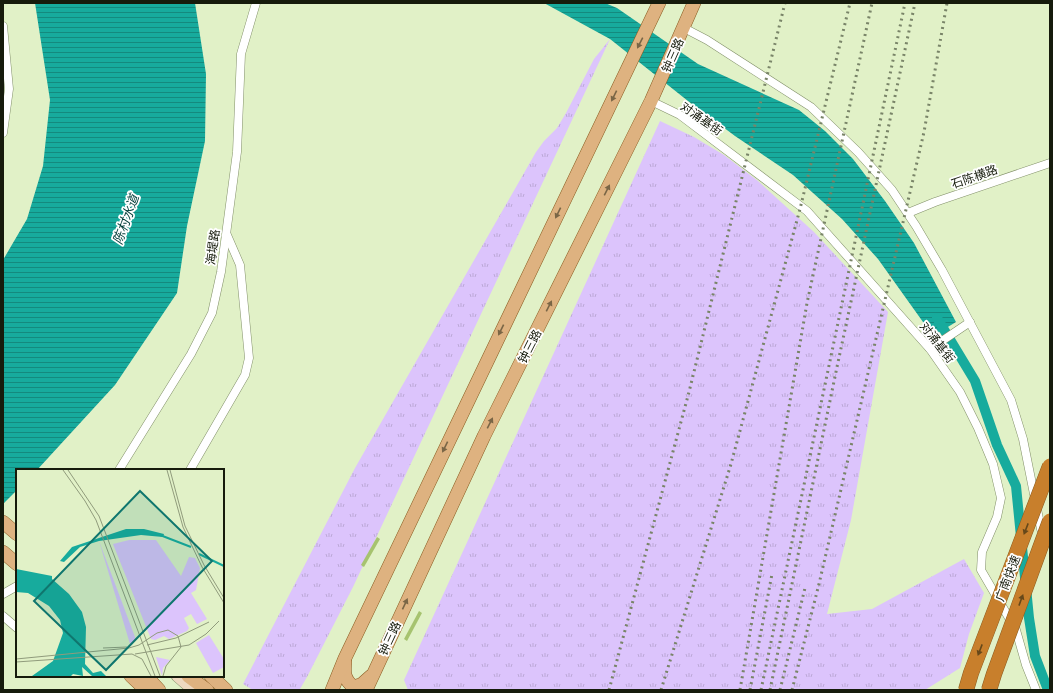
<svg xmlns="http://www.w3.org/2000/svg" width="1053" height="693" font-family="'Playfair Display','Noto Sans SC',serif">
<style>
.grass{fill:url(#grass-tufts)}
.water{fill:url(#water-rules)}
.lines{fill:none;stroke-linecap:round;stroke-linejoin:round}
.canal{stroke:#17ab9d;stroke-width:10}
.building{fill:#a6c36f}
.street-casing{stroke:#829069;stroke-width:9}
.secondary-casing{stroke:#829069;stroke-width:12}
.primary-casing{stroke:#8a5c21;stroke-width:14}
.street{stroke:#fff;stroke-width:8}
.secondary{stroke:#eed9c0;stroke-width:11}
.primary{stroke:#deb280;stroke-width:13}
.rail{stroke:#798468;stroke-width:3;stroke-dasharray:2 4;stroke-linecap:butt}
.highway-bridge-casing{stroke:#8a5c21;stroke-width:16;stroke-linecap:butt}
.highway-bridge{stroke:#c87f2c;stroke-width:15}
.oneway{fill:#7a6646}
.oneway2{fill:#66481a}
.labels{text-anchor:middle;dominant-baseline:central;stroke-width:3.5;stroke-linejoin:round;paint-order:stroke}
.street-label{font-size:12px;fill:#161b0c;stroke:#fff}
.water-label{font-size:13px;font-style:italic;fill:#003c37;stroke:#fff}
.inset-river{fill:none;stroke:#17ab9d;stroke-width:2}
.inset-road{fill:none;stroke:#909b7c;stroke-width:1}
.view{fill:#0f766e;fill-opacity:0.15;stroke:#0f766e;stroke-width:2}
.inset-edge{fill:none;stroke:#161b0c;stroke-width:2}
</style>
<defs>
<pattern id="grass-tufts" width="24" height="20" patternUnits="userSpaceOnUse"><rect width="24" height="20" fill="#dcc4fc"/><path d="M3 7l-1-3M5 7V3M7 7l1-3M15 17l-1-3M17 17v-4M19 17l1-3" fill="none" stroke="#bca8d7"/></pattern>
<pattern id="water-rules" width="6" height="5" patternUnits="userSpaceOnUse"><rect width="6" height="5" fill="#17ab9d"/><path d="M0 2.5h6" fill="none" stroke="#148a7e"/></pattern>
</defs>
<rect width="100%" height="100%" fill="#e1f1c7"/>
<g class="grass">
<path d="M610 39 353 587 307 677 300 689 298 690H253L243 684 355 468 536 152 544 141 557 128 566 113 594 59Z"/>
<path d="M660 121 694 137 724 155 758 181 814 232 888 312 851 520 827 614 872 609 964 559 984 593 969 634 960 668 925 690H408L404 680Z"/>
</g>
<g class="water">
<path d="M35 3H195L206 74 205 141 187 226 177 293 115 385 37 470H17V490L3 504V260L27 219 43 166 50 100Z"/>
<path d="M544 3H605L617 8 698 64 799 110 825 131 853 159 885 201 914 243 956 322 933 336 878 259 842 219 793 175 735 136 688 101 610 39Z"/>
</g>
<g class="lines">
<path class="canal" d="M937 318 975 381 997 445 1016 486 1029 618 1035 656 1048 690"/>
</g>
<g class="building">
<path d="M377 537 380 539 364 567 361 565Z"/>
<path d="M419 611 422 613 407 641 404 639Z"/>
</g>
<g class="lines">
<g class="street-casing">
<g id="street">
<path d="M3 26 9 89 3 133"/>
<path d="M684 28 707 40 811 107 858 152 892 190 916 226 942 270 1011 400 1023 439 1041 529 1047 527"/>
<path d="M651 101 680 115 807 211 930 349 960 392 978 428 993 464 1001 498 997 517 982 552 981 570 1016 630 1026 665 1036 690"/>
<path d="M908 213 935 202 1050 163"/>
<path d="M930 349 970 322"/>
<path d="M119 470 191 354 212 313 221 272 237 152 241 54 256 3"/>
<path d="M190 470 245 375 249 358 240 265 227 235"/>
<path d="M3 594 17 586"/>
<path d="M3 616 17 628"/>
</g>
</g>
<g class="secondary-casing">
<path id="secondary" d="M177 676 193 690"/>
</g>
<g class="primary-casing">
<g id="primary">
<path d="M3 522 17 534"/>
<path d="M3 552 17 564"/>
<path d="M345 662C344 673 344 680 354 687L362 684 371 676"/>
<path d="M131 676 146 690"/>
<path d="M146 676 159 690"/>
<path d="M188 676 207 690"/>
<path d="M211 676 226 690"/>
<path d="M332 690 345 658 659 3"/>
<path d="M366 690 484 436 651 101 694 3"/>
</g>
</g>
<use href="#street" class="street"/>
<use href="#secondary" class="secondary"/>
<use href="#primary" class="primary"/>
<g class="rail">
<path d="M609 690 689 392 785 3"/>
<path d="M661 690 731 464 800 209 850 3"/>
<path d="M740 690 807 303 872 3"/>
<path d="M750 690 772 574"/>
<path d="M761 690 905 3"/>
<path d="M770 690 837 367 915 3"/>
<path d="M780 690 805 588"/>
<path d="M792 690 819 584 924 132 947 3"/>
</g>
<g class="highway-bridge-casing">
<g id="highway-bridge">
<path d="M966 690 971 673 1050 466"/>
<path d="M989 690 994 674 1050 521"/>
</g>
</g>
<use href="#highway-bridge" class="highway-bridge"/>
</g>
<defs><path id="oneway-solid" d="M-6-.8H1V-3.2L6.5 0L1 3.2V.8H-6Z"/></defs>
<g class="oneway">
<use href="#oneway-solid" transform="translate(640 43) rotate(117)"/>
<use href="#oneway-solid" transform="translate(614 96) rotate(116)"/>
<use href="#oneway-solid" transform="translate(607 190) rotate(-63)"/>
<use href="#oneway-solid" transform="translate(558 213) rotate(116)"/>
<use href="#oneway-solid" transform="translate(549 306) rotate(-63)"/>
<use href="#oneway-solid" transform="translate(501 330) rotate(116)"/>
<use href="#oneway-solid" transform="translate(490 423) rotate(-63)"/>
<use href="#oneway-solid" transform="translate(445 447) rotate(116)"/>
<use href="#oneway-solid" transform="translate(405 604) rotate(-65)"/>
</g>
<g class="oneway2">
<use href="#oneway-solid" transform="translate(1026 529) rotate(111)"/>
<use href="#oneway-solid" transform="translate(1021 600) rotate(-70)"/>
<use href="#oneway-solid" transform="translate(980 650) rotate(111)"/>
</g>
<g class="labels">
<g class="street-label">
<text transform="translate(672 55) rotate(-66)">钟三路</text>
<text transform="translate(702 118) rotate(35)">对涌基街</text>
<text transform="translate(974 176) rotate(-19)">石陈横路</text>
<text transform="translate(212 247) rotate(-82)">海堤路</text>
<text transform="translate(938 342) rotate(52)">对涌基街</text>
<text transform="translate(529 346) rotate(-63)">钟三路</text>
<text transform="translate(1007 578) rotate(-69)">广南快速</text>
<text transform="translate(389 638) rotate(-65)">钟三路</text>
</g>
<g class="water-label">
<text transform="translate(125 219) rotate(-70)">陈村水道</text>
</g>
</g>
<g transform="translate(16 469)">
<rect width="208" height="208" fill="#e1f1c7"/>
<path d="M113 71H140L165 107 173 88 179 89 184 99 180 121 175 124 191 150 181 155 175 145 168 149 173 159 171 162 153 170 148 167 139 171 135 170 97 75ZM83 72 119 168V172L114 175ZM193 166 208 190V198L197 204 180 174ZM140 188 154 191 147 199 146 207Z" fill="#dcc4fc"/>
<path d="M110 60H128L148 65 147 68 125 66 83 72 64 78 48 93 44 92 56 78ZM0 100 36 107V110L53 125 66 143 70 158 69 195 77 204 85 202 90 207H76L66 198 67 207 57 205 55 207H16L37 192 47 164 44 151 33 137 12 124 0 123Z" fill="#17ab9d"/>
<path class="inset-river" d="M144 66 175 78M183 85 208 97"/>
<path class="inset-road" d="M47 1 69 32 80 51 139 207M52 1 83 47 144 207M151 1 167 58 186 98 208 134M154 1 169 57 188 96 208 129M131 176 160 169 193 153M87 179 111 178M119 185 173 176 190 165 203 152M0 190 113 179 123 176 141 164 152 161 162 167 165 178 150 197 147 207M0 193 116 185 126 190 135 207"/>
<path class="view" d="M124 22 196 92 90 201 18 132Z"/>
<rect width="208" height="208" class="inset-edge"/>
</g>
<rect width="1053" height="693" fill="none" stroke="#161b0c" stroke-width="8"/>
</svg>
